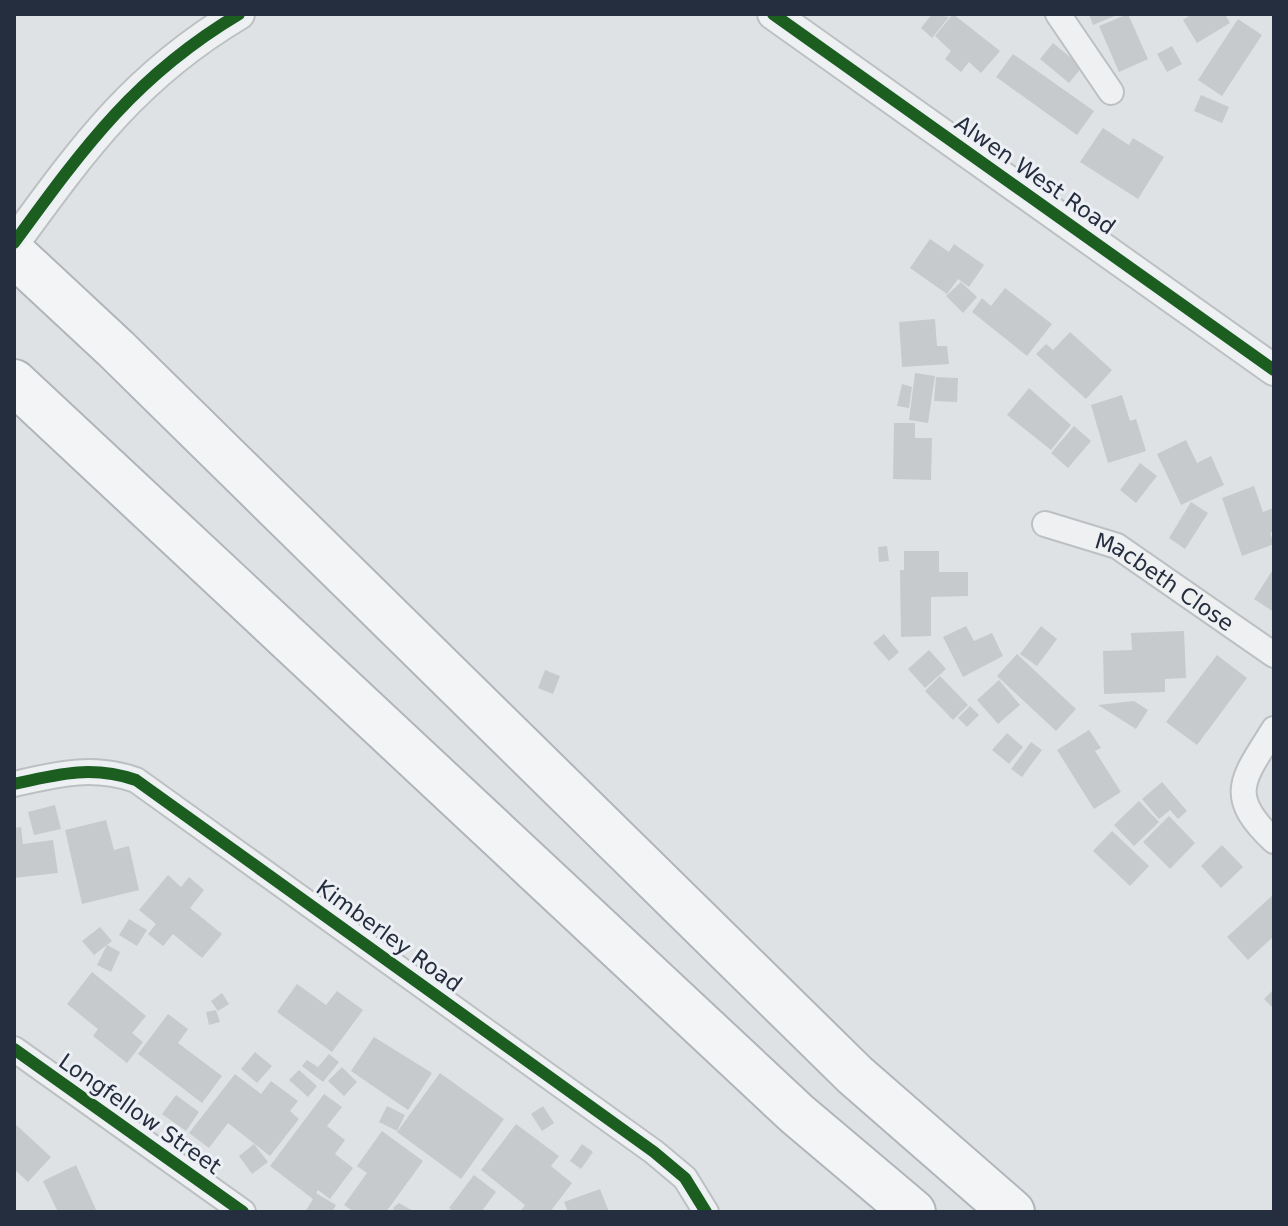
<svg xmlns="http://www.w3.org/2000/svg" width="1288" height="1226" font-family="'DejaVu Sans',sans-serif">
<style>
.building{fill:#c7cacd}
.lines{fill:none;stroke-linecap:round;stroke-linejoin:round}
.minor-casing{stroke:#bdc0c3;stroke-width:28}
.tertiary-casing{stroke:#bdc0c3;stroke-width:34}
.motorway-casing{stroke:#b1b5ba;stroke-width:48}
.minor{stroke:#eef0f2;stroke-width:24}
.tertiary{stroke:#eef0f2;stroke-width:30}
.motorway{stroke:#f3f4f5;stroke-width:44}
.cycleway-casing{stroke:#ecf0f5;stroke-width:17}
.cycleway{stroke:#1b5e20;stroke-width:12}
.labels{text-anchor:middle;dominant-baseline:central;stroke-width:6;stroke-linejoin:round;paint-order:stroke}
.street-label{font-size:22px;fill:#252e3f;stroke:#ecf0f5}
</style>
<rect width="100%" height="100%" fill="#dfe2e5"/>
<g class="building">
<path d="M932 14 949 17 932 38 921 28Z"/>
<path d="M953 14 1000 51 981 73 969 62 961 72 945 59 951 51 935 36Z"/>
<path d="M1089 14H1119L1093 25Z"/>
<path d="M1128 14 1148 59 1119 72 1099 26Z"/>
<path d="M1192 14H1225L1230 23 1197 43 1183 20Z"/>
<path d="M1238 19 1262 35 1222 96 1198 80Z"/>
<path d="M1053 43 1082 67 1069 83 1040 59Z"/>
<path d="M1172 46 1182 64 1167 72 1157 54Z"/>
<path d="M1013 54 1094 111 1077 135 996 77Z"/>
<path d="M1201 95 1229 107 1222 123 1194 111Z"/>
<path d="M1103 128 1129 145 1133 138 1164 157 1138 199 1080 162Z"/>
<path d="M930 239 949 252 954 244 984 265 969 287 958 279 947 294 910 268Z"/>
<path d="M961 282 977 297 963 313 946 296Z"/>
<path d="M1005 288 1052 324 1027 356 972 312 982 298 991 306Z"/>
<path d="M935 319 937 346H947L949 364 902 367 899 322Z"/>
<path d="M1070 332 1112 370 1086 399 1036 354 1046 344 1053 350Z"/>
<path d="M915 373 935 376 928 423 909 420Z"/>
<path d="M936 377 958 378 957 402 934 401Z"/>
<path d="M902 384 912 387 909 408 897 406Z"/>
<path d="M1029 388 1071 425 1051 450 1007 415Z"/>
<path d="M1122 395 1130 421 1136 419 1146 451 1108 463 1091 405Z"/>
<path d="M894 423H915V438H932L931 480 893 479Z"/>
<path d="M1074 426 1091 441 1068 468 1051 453Z"/>
<path d="M1186 440 1197 463 1211 456 1224 485 1181 505 1157 454Z"/>
<path d="M1140 463 1157 476 1136 503 1120 490Z"/>
<path d="M1254 486 1263 512 1273 508 1274 531 1270 533 1274 544 1242 556 1222 498Z"/>
<path d="M1191 502 1208 513 1185 549 1169 538Z"/>
<path d="M887 546 889 561 879 562 878 547Z"/>
<path d="M904 551H939V572H968V596L931 597V636L901 637 900 570H904Z"/>
<path d="M1274 568V612L1254 599Z"/>
<path d="M966 626 974 641 992 633 1003 656 963 677 943 637Z"/>
<path d="M1041 626 1057 639 1037 666 1020 654Z"/>
<path d="M1184 631 1186 678 1165 679V692L1104 694 1103 651 1132 650 1131 633Z"/>
<path d="M884 634 899 652 889 661 873 643Z"/>
<path d="M929 650 946 669 925 688 908 669Z"/>
<path d="M1017 654 1076 709 1056 731 997 676Z"/>
<path d="M1217 655 1247 678 1197 745 1166 722Z"/>
<path d="M545 670 560 676 553 694 538 688Z"/>
<path d="M940 676 968 705 953 720 925 691Z"/>
<path d="M999 680 1020 705 998 724 977 700Z"/>
<path d="M1134 701 1148 710 1136 729 1098 705Z"/>
<path d="M970 706 979 715 967 727 958 718Z"/>
<path d="M1089 730 1101 748 1095 751 1121 792 1094 809 1057 750Z"/>
<path d="M1007 733 1023 747 1009 764 992 750Z"/>
<path d="M1031 742 1042 750 1022 777 1011 769Z"/>
<path d="M1162 782 1187 811 1178 819 1170 810 1159 819 1142 799Z"/>
<path d="M1139 801 1159 822 1134 846 1114 825Z"/>
<path d="M55 805 61 829 34 835 28 812Z"/>
<path d="M1169 816 1195 843 1170 869 1143 842Z"/>
<path d="M106 820 114 850 129 846 139 890 82 904 65 830Z"/>
<path d="M21 827 23 844 53 840 58 873 14 878V828Z"/>
<path d="M1112 831 1149 866 1130 886 1093 851Z"/>
<path d="M1222 845 1243 867 1221 888 1201 866Z"/>
<path d="M168 875 181 887 189 877 204 890 190 908 222 934 202 958 173 934 163 946 148 934 156 924 139 910Z"/>
<path d="M1274 894V936L1248 960 1227 937Z"/>
<path d="M129 919 147 930 137 946 119 935Z"/>
<path d="M100 927 112 941 94 955 82 941Z"/>
<path d="M107 945 120 952 111 972 97 965Z"/>
<path d="M92 972 146 1016 132 1033 143 1042 127 1063 93 1036 98 1029 67 1004Z"/>
<path d="M297 984 326 1005 337 991 363 1010 332 1052 277 1012Z"/>
<path d="M1274 989V1009L1264 999Z"/>
<path d="M222 993 229 1004 218 1011 211 1001Z"/>
<path d="M216 1010 220 1022 209 1025 206 1012Z"/>
<path d="M168 1014 188 1029 178 1043 222 1076 202 1103 138 1054Z"/>
<path d="M374 1037 432 1073 408 1110 351 1071Z"/>
<path d="M255 1052 272 1066 257 1083 241 1069Z"/>
<path d="M329 1054 339 1062 323 1082 302 1066 307 1060 318 1067Z"/>
<path d="M342 1067 357 1082 344 1096 328 1081Z"/>
<path d="M299 1070 317 1086 308 1097 289 1080Z"/>
<path d="M440 1073 504 1119 461 1179 397 1132Z"/>
<path d="M235 1074 261 1094 271 1081 298 1101 290 1111 299 1119 270 1156 228 1123 209 1148 189 1133Z"/>
<path d="M324 1094 342 1107 327 1126 345 1140 335 1154 353 1168 330 1199 318 1190 316 1193 336 1205 332 1212H305L313 1199 270 1166Z"/>
<path d="M176 1095 199 1112 186 1131 162 1114Z"/>
<path d="M387 1106 405 1115 397 1131 379 1122Z"/>
<path d="M543 1106 554 1123 542 1131 531 1114Z"/>
<path d="M14 1123 51 1157 28 1182 14 1169Z"/>
<path d="M516 1124 559 1156 551 1166 572 1183 550 1212H520L525 1205 481 1170Z"/>
<path d="M382 1131 423 1161 386 1212H354L344 1205 367 1173 357 1166Z"/>
<path d="M254 1144 268 1162 252 1174 239 1156Z"/>
<path d="M582 1144 593 1152 581 1169 570 1161Z"/>
<path d="M76 1165 97 1212H58L43 1181Z"/>
<path d="M474 1175 496 1192 481 1212H454L449 1208Z"/>
<path d="M600 1189 609 1212H568L564 1202Z"/>
<path d="M399 1203 415 1212H395L393 1208Z"/>
</g>
<g class="lines">
<g class="minor-casing">
<g id="minor">
<path d="M1058 14 1111 92"/>
<path id="s1" d="M1045 524 1117 546 1274 655"/>
<path d="M1274 729C1243 779 1225 795 1274 841"/>
<path d="M14 784C58 774 92 765 136 780L654 1152 685 1178 706 1212"/>
<path d="M14 1049 243 1212"/>
</g>
</g>
<g class="tertiary-casing">
<g id="tertiary">
<path d="M773 14 1274 370"/>
<path d="M14 243C84 147 135 76 239 14"/>
</g>
</g>
<g class="motorway-casing">
<g id="motorway">
<path d="M14 254 116 349 855 1075 1012 1212"/>
<path d="M14 382 797 1114 913 1212"/>
</g>
</g>
<use href="#minor" class="minor"/>
<use href="#tertiary" class="tertiary"/>
<use href="#motorway" class="motorway"/>
<g class="cycleway-casing">
<g id="cycleway">
<path d="M773 14 1274 370"/>
<path d="M14 243C84 147 135 76 239 14"/>
<path d="M14 784C58 774 92 765 136 780L654 1152 685 1178 706 1212"/>
<path d="M14 1049 243 1212"/>
</g>
</g>
<use href="#cycleway" class="cycleway"/>
</g>
<g class="labels">
<g class="street-label">
<text transform="translate(1035 175) rotate(35)">Alwen West Road</text>
<text stroke="none"><textPath href="#s1" startOffset="134">Macbeth Close</textPath></text>
<text transform="translate(389 936) rotate(36)">Kimberley Road</text>
<text transform="translate(140 1114) rotate(35)">Longfellow Street</text>
</g>
</g>
<rect width="1288" height="1226" fill="none" stroke="#252e3f" stroke-width="32"/>
</svg>
